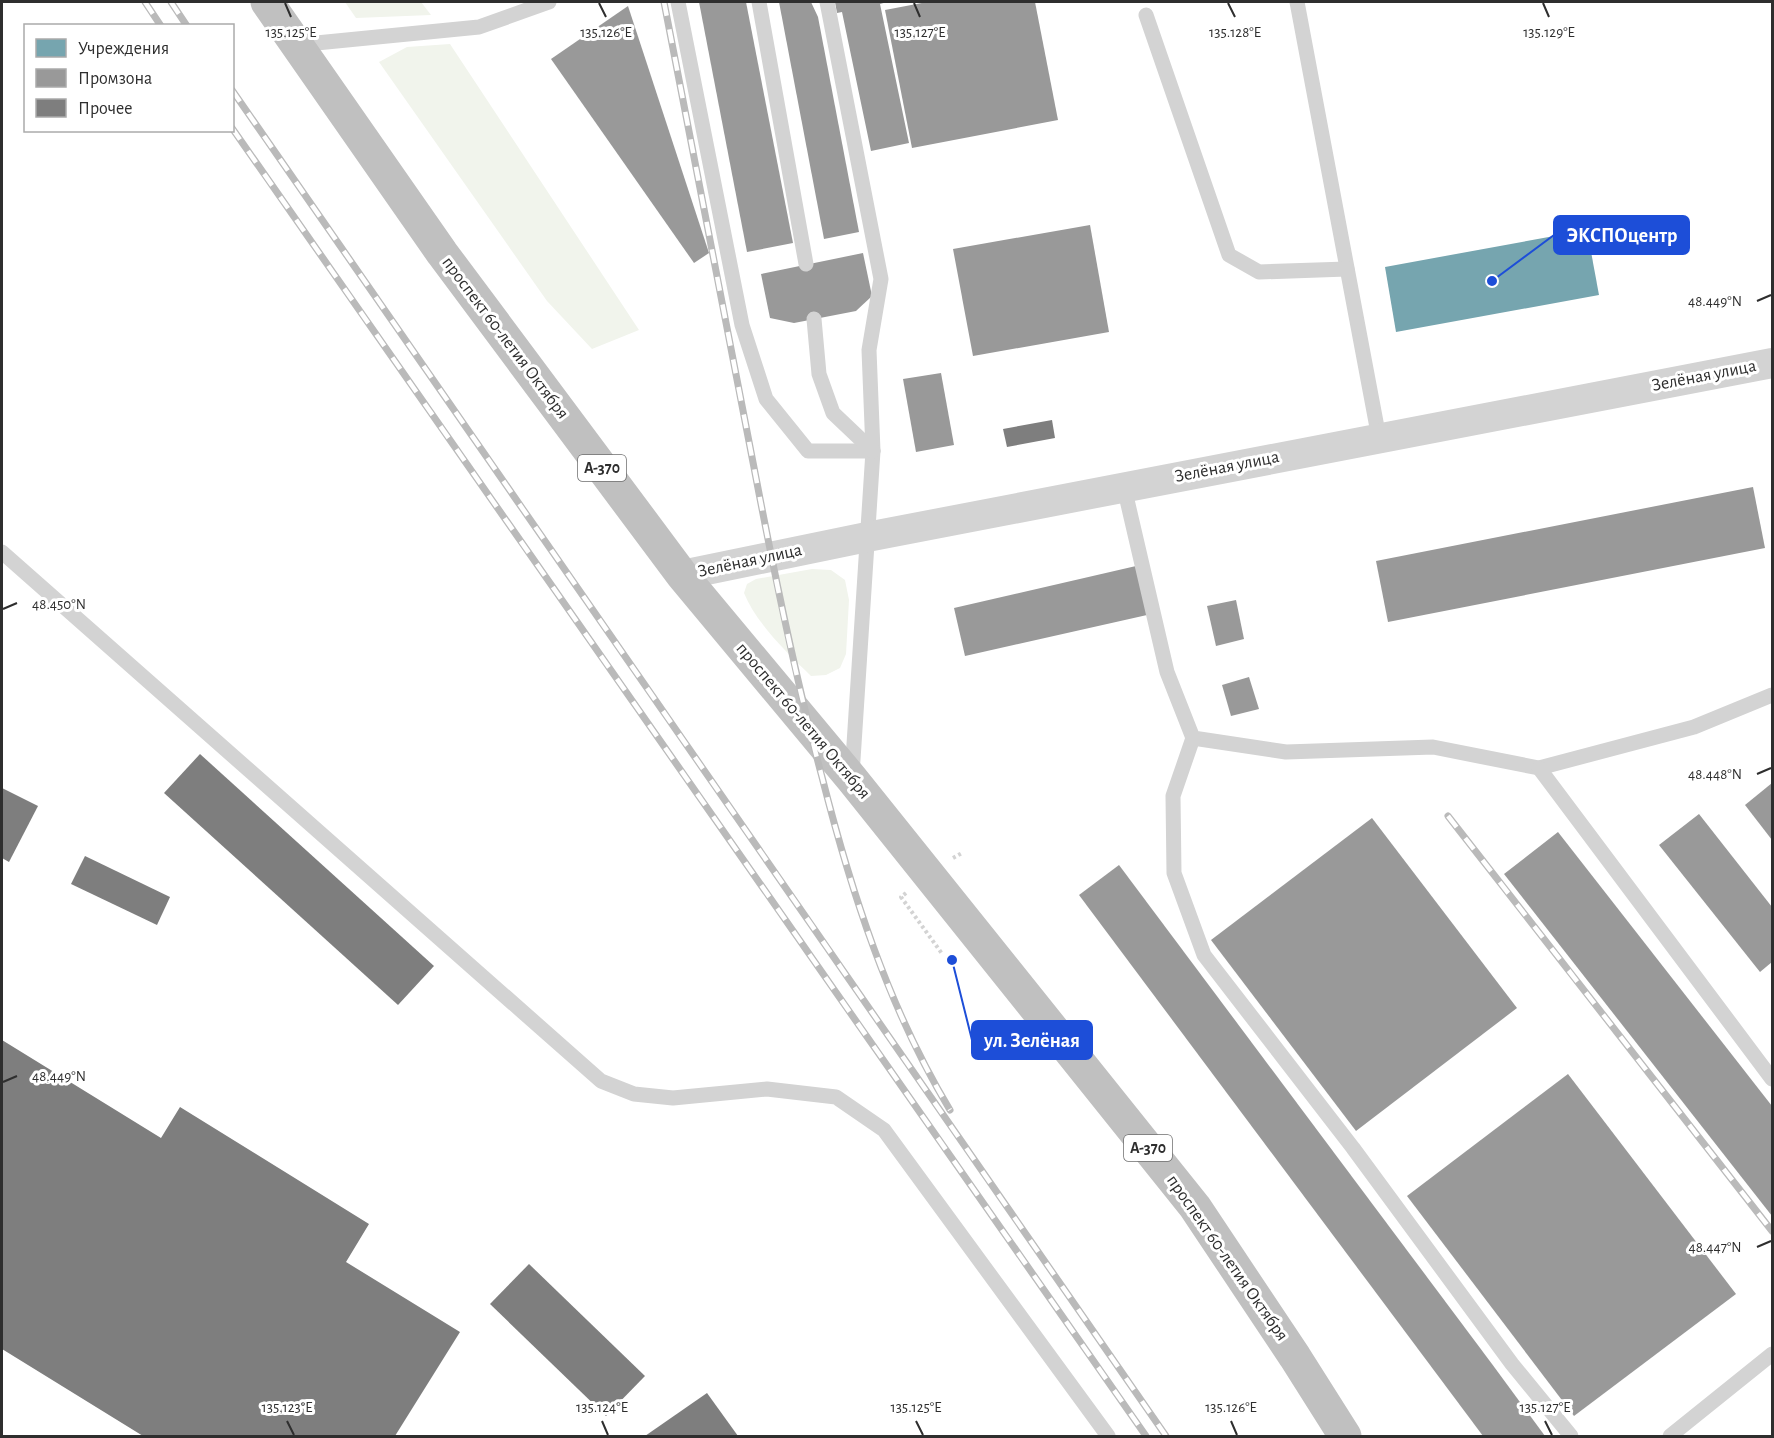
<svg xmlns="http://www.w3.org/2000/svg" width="1774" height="1438" font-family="'Alegreya Sans',sans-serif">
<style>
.green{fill:#f1f4ec}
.public{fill:#76a5af}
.industry{fill:#999}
.building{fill:#7e7e7e}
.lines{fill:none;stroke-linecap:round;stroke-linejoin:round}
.path{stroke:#d3d3d3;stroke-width:4;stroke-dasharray:3 3;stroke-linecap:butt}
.lane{stroke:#d3d3d3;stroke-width:15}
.street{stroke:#d3d3d3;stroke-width:30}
.highway{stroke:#c0c0c0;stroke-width:33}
.rail-casing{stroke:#bababa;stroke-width:7}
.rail{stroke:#fff;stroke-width:4.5;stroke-dasharray:14;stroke-linecap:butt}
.ticks{fill:none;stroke:#2e2e2e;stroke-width:2}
.labels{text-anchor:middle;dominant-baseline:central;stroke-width:6;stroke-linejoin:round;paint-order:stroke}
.shield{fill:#fff;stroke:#6d6d6d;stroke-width:1.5}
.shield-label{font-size:16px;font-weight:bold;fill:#2e2e2e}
.street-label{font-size:18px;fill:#2e2e2e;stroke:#fff}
.ticks-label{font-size:15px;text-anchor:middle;fill:#2e2e2e;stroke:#fff;stroke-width:6;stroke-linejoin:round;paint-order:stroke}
.leader{fill:none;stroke:#1d4ed8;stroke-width:2}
.callout-dot{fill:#1d4ed8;stroke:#fff;stroke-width:2}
.callout{fill:#1d4ed8;stroke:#1d4ed8;stroke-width:2}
.callout-label{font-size:20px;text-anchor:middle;font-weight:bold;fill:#fff}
</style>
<rect width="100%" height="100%" fill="#fff"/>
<g class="green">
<path d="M345 2H421L431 15 356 18Z"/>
<path d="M450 44 639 330 592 349 547 301 379 62 407 47Z"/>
<path d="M812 569 831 570 845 580 849 600 846 654 840 668 826 675 811 676C788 654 756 623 744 593L747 584 756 579Z"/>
</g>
<path class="public" d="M1587 230 1599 295 1396 332 1385 267Z"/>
<g class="industry">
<path d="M699 2H746L793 243 747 252Z"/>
<path d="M779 2H811L818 17 859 232 824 239Z"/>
<path d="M835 2H887L880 4 909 143 871 151 842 12 837 13Z"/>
<path d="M927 2H1035L1058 120 912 148 885 10Z"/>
<path d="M628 6 709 253 694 263 551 59Z"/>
<path d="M1090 225 1109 332 973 356 953 249Z"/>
<path d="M863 253 872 296 856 311 794 323 770 318 761 274Z"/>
<path d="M941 373 954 445 916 452 903 379Z"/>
<path d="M1753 487 1765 548 1388 622 1376 561Z"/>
<path d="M1136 566 1147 615 965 656 954 608Z"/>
<path d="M1236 600 1244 639 1216 646 1207 606Z"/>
<path d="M1249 677 1259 709 1231 716 1222 685Z"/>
<path d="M1772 783V840L1745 805Z"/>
<path d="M1699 814 1772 907V962L1760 972 1659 845Z"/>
<path d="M1372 818 1517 1008 1356 1131 1211 940Z"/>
<path d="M1558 832 1772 1106V1216L1504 874Z"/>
<path d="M1119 865 1492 1364 1545 1436H1483L1079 895Z"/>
<path d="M1568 1074 1736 1294 1574 1416 1407 1196Z"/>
</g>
<g class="building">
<path d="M1052 420 1055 438 1007 447 1003 429Z"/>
<path d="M200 754 434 966 398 1005 164 793Z"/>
<path d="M2 788 38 806 9 862 2 858Z"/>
<path d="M85 856 170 897 157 925 71 884Z"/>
<path d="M2 1040 161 1138 180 1107 369 1224 346 1262 460 1332 395 1436H143L2 1349Z"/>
<path d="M529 1264 645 1376 606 1416 490 1304Z"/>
<path d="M707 1393 738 1436H645Z"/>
</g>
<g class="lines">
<g class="path">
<path d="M953 858 962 853"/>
<path d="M906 893 901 897 943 955"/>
</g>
<g class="lane">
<path d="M678 2 742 325 766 399 808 451H873"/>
<path d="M759 2 806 264"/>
<path d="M827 2 881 279 869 350 873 451 852 775"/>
<path d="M1297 2 1379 438"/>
<path d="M1146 15 1229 255 1259 272 1347 269"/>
<path d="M296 45 479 27 549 2"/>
<path d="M814 319 819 374 833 413 873 451"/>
<path d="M1124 487 1167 672 1193 738 1286 752 1433 747 1539 768 1694 727 1772 695"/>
<path d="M2 552 601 1081 634 1094 673 1098 767 1089 836 1097 884 1130 1108 1436"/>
<path d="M1193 738 1173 796 1174 873 1204 955 1353 1148 1512 1364 1571 1436"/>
<path d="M1539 768 1772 1079"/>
<path d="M1670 1436 1772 1354"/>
</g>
<path class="street" d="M682 575 867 537 1772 363"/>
<path class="highway" d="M267 2 442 253 682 575 852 779 1195 1207 1295 1357 1345 1436"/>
<g class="rail-casing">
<g id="rail">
<path d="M145 2 161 26"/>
<path d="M171 2 187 26"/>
<path d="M664 2C695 162 726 323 757 483 776 582 796 680 822 777 851 891 888 1007 950 1110"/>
<path d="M232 90 1166 1436"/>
<path d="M232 128 1146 1436"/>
<path d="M1448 816 1772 1231"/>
</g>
</g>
<use href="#rail" class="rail"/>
</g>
<path class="ticks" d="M285 3 291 17M599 3 606 17M914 3 920 17M1228 3 1235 17M1543 3 1549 17M1757 301 1771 295M3 609 17 603M1757 774 1771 768M3 1082 17 1076M1757 1247 1771 1241M287 1421 294 1435M602 1421 608 1435M916 1421 923 1435M1231 1421 1237 1435M1545 1421 1552 1435"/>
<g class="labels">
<g class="shield">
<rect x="578" y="455" width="48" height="26" rx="4.5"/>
<rect x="1124" y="1135" width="48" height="26" rx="4.5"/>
</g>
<g class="shield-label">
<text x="602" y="468">А-370</text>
<text x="1148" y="1148">А-370</text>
</g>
<g class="street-label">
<text transform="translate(505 338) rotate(53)">проспект 60-летия Октября</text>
<text transform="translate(1704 376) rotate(-11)">Зелёная улица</text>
<text transform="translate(1227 467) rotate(-11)">Зелёная улица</text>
<text transform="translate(750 561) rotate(-12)">Зелёная улица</text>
<text transform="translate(803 721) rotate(50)">проспект 60-летия Октября</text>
<text transform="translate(1227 1258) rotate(55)">проспект 60-летия Октября</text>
</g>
</g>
<g class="ticks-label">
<text x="291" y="37">135.125°E</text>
<text x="606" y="37">135.126°E</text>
<text x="920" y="37">135.127°E</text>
<text x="1235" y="37">135.128°E</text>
<text x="1549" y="37">135.129°E</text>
<text x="1715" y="306">48.449°N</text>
<text x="59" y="609">48.450°N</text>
<text x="1715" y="779">48.448°N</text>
<text x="59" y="1081">48.449°N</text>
<text x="1715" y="1252">48.447°N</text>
<text x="287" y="1412">135.123°E</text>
<text x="602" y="1412">135.124°E</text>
<text x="916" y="1412">135.125°E</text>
<text x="1231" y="1412">135.126°E</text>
<text x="1545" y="1412">135.127°E</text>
</g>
<path class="leader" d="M1492 281L1554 235M952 960L972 1040"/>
<g class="callout-dot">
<circle cx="1492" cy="281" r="6"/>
<circle cx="952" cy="960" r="6"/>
</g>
<g class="callout">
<rect x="1554" y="216" width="135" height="38" rx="6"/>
<rect x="972" y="1021" width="120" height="38" rx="6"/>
</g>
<g class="callout-label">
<text x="1622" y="242">ЭКСПОцентр</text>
<text x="1032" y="1047">ул. Зелёная</text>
</g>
<rect width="1774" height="1438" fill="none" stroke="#2e2e2e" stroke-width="6"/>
<rect x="24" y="24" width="210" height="108" fill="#ffffff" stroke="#ababab" stroke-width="1.5"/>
<rect x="36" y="39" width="30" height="18" fill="#76a5af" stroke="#ababab" stroke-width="1.5"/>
<text x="78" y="54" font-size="18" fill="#2e2e2e">Учреждения</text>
<rect x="36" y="69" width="30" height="18" fill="#999999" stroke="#ababab" stroke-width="1.5"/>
<text x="78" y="84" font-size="18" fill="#2e2e2e">Промзона</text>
<rect x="36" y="99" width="30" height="18" fill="#7e7e7e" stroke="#ababab" stroke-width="1.5"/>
<text x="78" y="114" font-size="18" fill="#2e2e2e">Прочее</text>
</svg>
